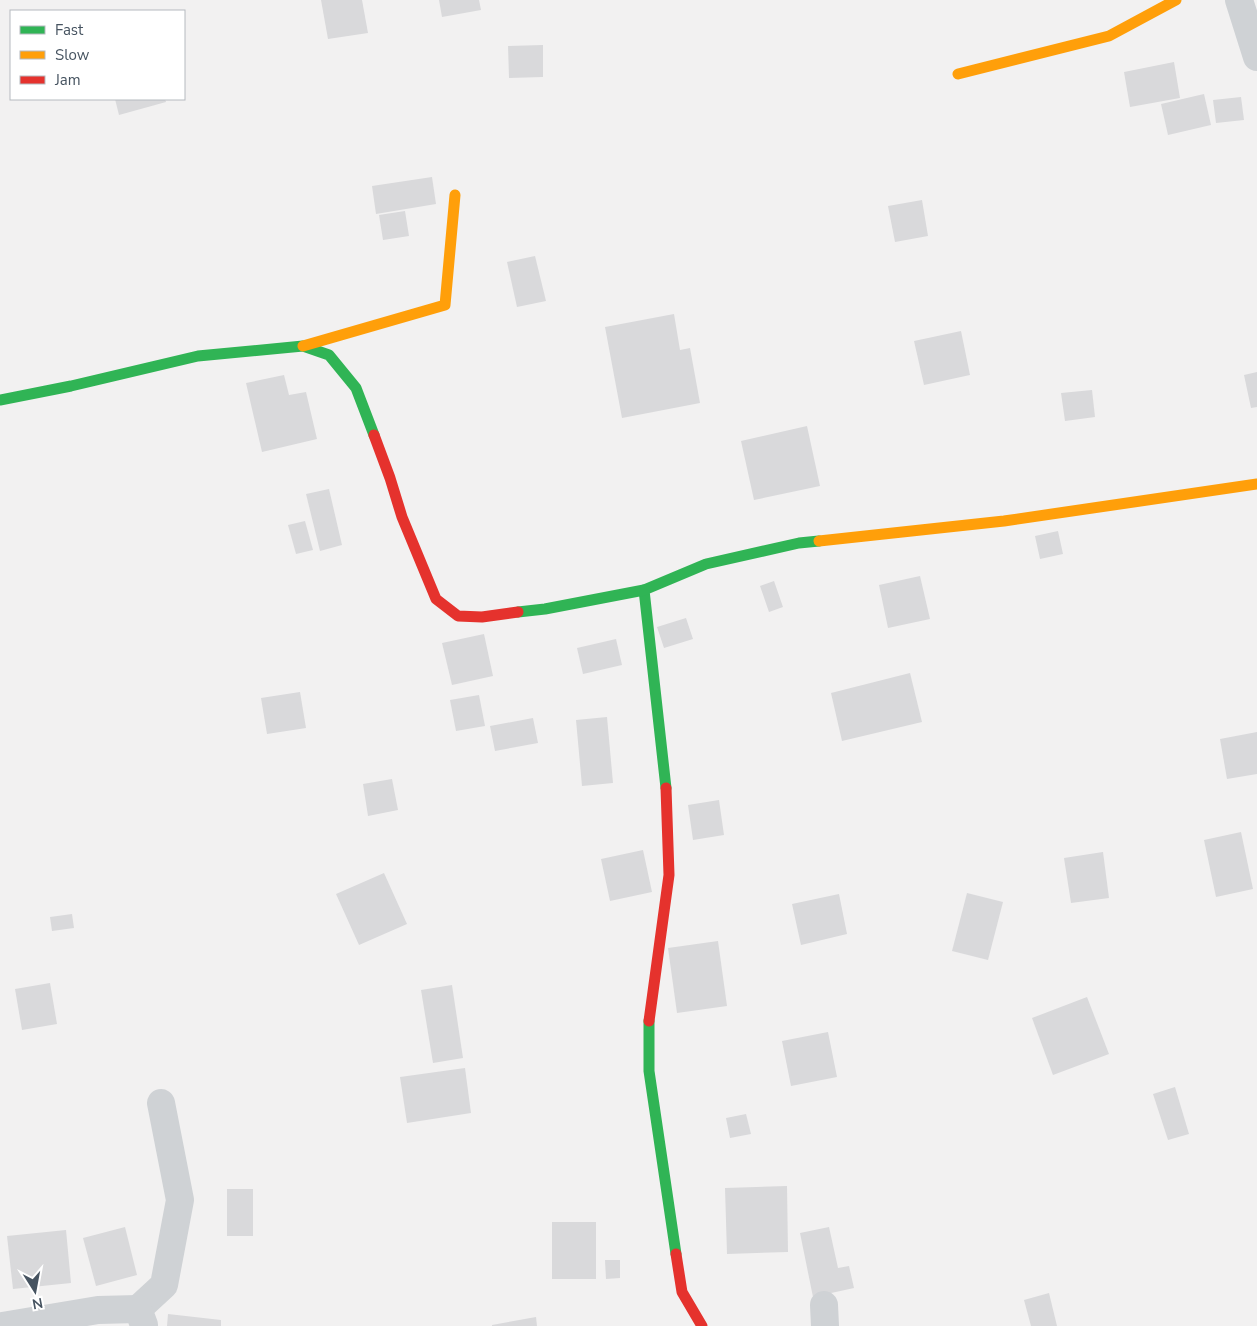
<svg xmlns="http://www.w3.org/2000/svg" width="1257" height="1326" font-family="'Nunito Sans',sans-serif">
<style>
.building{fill:#d9d9db}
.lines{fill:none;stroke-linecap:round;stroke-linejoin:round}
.street{stroke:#cfd2d5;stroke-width:28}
.fast{stroke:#30b455;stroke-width:11}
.slow{stroke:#ff9f0a;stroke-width:11}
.jam{stroke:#e5322d;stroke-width:11}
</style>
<rect width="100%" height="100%" fill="#f2f1f1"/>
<g class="building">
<path d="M321 0H362L368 33 328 39Z"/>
<path d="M439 0H479L481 10 442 17Z"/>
<path d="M543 45V77L509 78 508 46Z"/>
<path d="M1174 62 1180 98 1130 107 1124 72Z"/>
<path d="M1204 94 1211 125 1168 135 1161 104Z"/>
<path d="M1241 97 1244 120 1216 123 1213 100Z"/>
<path d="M115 99H165L166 102 119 115Z"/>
<path d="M432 177 436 204 376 214 372 186Z"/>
<path d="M922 200 928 236 895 242 888 206Z"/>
<path d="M405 211 409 236 383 240 379 215Z"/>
<path d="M535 256 546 301 517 307 507 262Z"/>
<path d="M674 314 680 350 690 348 700 403 622 418 605 327Z"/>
<path d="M961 331 970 375 924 385 914 341Z"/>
<path d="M1257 372V407L1251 408 1244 375Z"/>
<path d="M284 375 289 395 306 392 317 439 262 452 246 383Z"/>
<path d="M1092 390 1095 417 1065 421 1061 393Z"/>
<path d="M807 426 820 486 754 500 741 441Z"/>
<path d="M329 489 342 545 320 551 306 494Z"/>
<path d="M305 521 313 550 296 554 288 525Z"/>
<path d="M1058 531 1063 554 1040 559 1035 536Z"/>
<path d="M920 576 930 619 888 628 879 585Z"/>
<path d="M774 581 783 607 769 612 760 586Z"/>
<path d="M686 618 693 639 664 648 657 627Z"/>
<path d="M484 634 493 676 452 685 442 643Z"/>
<path d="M616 639 622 665 583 674 577 648Z"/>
<path d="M910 673 922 722 842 741 831 693Z"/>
<path d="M300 692 306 728 267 734 261 698Z"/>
<path d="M479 695 485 726 456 731 450 700Z"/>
<path d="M607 717 613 783 582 786 576 720Z"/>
<path d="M533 718 538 743 495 751 490 726Z"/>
<path d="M1257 732V774L1227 779 1220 739Z"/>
<path d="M392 779 398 810 368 816 363 784Z"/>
<path d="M719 800 724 835 693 840 688 805Z"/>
<path d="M1241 832 1253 889 1216 897 1204 840Z"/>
<path d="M643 850 652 892 610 901 601 859Z"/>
<path d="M1103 852 1109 898 1071 903 1064 858Z"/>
<path d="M384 873 407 924 359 945 336 894Z"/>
<path d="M967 893 1003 902 988 960 952 951Z"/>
<path d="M839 894 847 934 801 945 792 904Z"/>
<path d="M72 914 74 928 52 931 50 917Z"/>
<path d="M718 941 727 1006 677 1013 668 948Z"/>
<path d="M50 983 57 1024 22 1030 15 989Z"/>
<path d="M452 985 463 1058 433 1063 421 990Z"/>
<path d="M1087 997 1109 1054 1053 1075 1032 1018Z"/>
<path d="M828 1032 837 1077 791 1086 782 1041Z"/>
<path d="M465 1068 471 1113 407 1123 400 1077Z"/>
<path d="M1175 1087 1189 1134 1168 1140 1153 1094Z"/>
<path d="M746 1114 751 1134 730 1138 726 1118Z"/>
<path d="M787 1186 788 1252 727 1254 725 1188Z"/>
<rect x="227" y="1189" width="26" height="47"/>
<rect x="552" y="1222" width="44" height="57"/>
<path d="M125 1227 137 1275 96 1286 83 1238Z"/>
<path d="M829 1227 838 1268 849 1266 854 1288 813 1297 800 1233Z"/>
<path d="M66 1230 71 1283 13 1289 7 1236Z"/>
<path d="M605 1260H620V1278L606 1279Z"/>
<path d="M1049 1293 1057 1326H1031L1024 1300Z"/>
<path d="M168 1314 221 1320V1326H167Z"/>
<path d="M536 1317 537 1326H492V1325Z"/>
</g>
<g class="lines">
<g class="street">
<path d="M1239 0 1257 57"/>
<path d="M824 1305 825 1326"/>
<path d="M138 1309 164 1285 180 1200 161 1103"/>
<path d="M2 1326 98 1310 138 1309 144 1325"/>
</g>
<g class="fast">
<path d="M0 400 71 386 198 356 303 346 329 355 356 388 374 435"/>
<path d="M644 590 666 788"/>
<path d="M518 612 545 609 644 590 706 564 799 543 819 541"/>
<path d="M649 1021V1071L676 1254"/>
</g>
<g class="slow">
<path d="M958 74 1109 36 1176 0"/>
<path d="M303 346 445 305 455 195"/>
<path d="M819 541 1004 521 1257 484"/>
</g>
<g class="jam">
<path d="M374 435 390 478 402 517 436 599 458 616 482 617 518 612"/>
<path d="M649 1021 669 875 666 788"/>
<path d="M676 1254 682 1292 702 1326"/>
</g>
</g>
<rect x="10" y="10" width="175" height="90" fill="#ffffff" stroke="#b5babf"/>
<rect x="20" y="26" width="25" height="8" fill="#30b455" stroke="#b5babf"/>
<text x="55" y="35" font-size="15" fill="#465360">Fast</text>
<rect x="20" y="51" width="25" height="8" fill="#ff9f0a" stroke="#b5babf"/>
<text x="55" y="60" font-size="15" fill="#465360">Slow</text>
<rect x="20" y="76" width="25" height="8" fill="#e5322d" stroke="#b5babf"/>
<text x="55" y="85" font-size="15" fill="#465360">Jam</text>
<g transform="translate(35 1291) rotate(169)" stroke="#ffffff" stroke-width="4" paint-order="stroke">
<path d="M0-4L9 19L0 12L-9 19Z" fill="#465360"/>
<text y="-8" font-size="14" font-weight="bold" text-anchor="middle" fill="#465360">N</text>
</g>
</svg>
